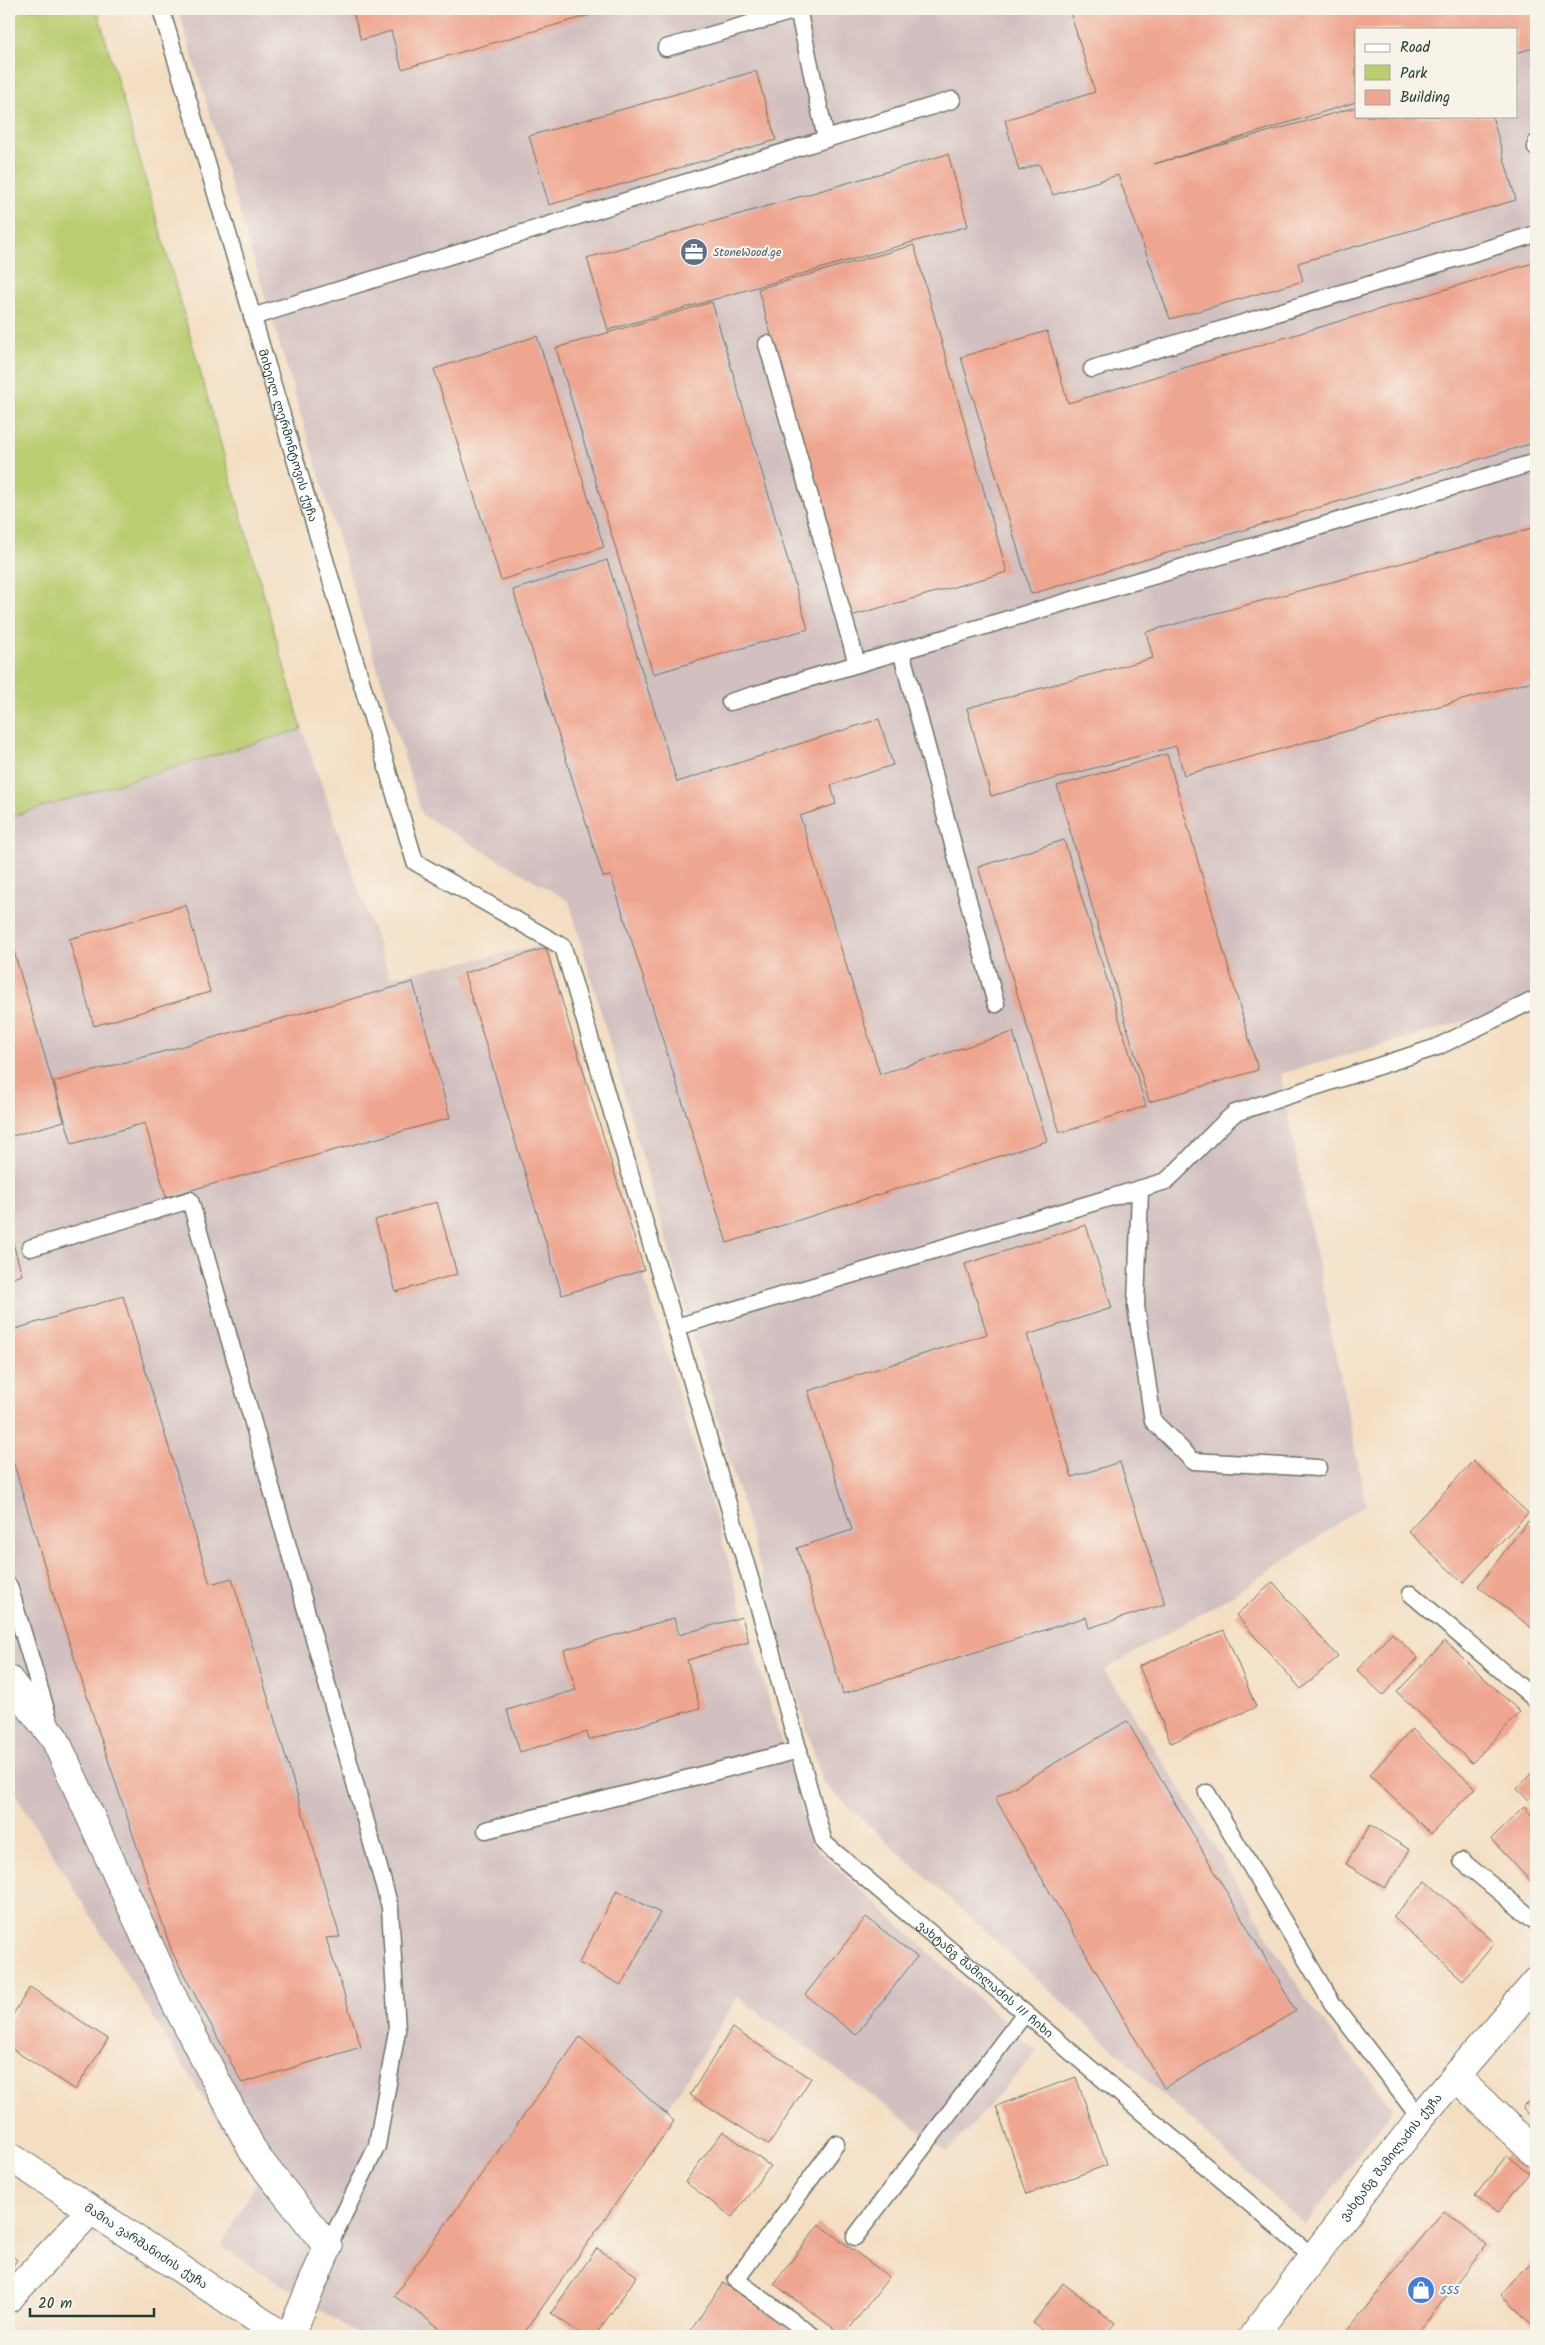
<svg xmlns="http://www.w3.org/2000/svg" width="1545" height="2345" font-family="Kalam,'Noto Sans Georgian',sans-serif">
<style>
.industrial{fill:#d2bfbf;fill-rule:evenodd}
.green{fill:#bacd71;stroke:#6c8552}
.building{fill:#efa690}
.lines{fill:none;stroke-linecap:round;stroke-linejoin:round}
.service-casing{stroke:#6a7566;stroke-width:19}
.minor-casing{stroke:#6a7566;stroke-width:30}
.tertiary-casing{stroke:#6a7566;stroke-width:30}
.service{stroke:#fff;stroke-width:16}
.minor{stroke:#fff;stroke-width:28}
.tertiary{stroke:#fff;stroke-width:28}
.labels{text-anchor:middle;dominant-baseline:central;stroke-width:4.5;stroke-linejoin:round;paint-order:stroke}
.service-label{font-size:12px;fill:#4e5e75;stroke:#f7f3e8;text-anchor:start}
.street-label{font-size:12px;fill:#1f3d34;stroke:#f7f3e8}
.shop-label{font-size:12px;fill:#366cbe;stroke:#f7f3e8;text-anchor:start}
</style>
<rect width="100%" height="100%" fill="#f7f3e8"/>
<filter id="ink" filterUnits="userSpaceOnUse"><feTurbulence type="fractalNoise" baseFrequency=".02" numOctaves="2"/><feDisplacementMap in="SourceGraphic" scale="10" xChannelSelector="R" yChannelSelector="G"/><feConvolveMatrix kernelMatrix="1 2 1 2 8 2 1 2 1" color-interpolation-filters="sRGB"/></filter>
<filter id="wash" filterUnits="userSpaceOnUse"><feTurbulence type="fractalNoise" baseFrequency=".0096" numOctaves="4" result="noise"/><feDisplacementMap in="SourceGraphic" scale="20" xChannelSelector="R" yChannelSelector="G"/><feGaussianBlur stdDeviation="1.12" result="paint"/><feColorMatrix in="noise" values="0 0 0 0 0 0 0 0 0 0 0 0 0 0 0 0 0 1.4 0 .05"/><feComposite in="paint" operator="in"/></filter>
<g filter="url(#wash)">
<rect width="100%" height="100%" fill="#f4dec2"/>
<g class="industrial">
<path d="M178 9H1536V1001L1280 1074 1366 1504 1233 1595 1104 1670 1174 1779 1305 1998 1393 2109 1305 2225 822 1782 569 901 422 815ZM1356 29H1516V116H1356Z"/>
<path d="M302 729 390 977 546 945 812 1845 1037 2052 948 2152 738 1997 525 2336H361L221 2246 256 2183 9 1784V817Z"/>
</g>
<path class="green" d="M9 9H97L302 729 9 817Z"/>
<g id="blocks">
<g class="building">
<path d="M352 9H611L402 69 391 31 361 40Z"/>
<path d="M1069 9H1536V47L1516 53V29H1356V102L1154 164 1356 107V116H1492L1516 200 1298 263 1303 281 1170 319 1118 175 1053 195 1039 164 1019 171 1005 120 1095 92Z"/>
<path d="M756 71 776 140 549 205 529 136Z"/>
<path d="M948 154 968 226 608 330 587 258Z"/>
<path d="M914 245 1007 572 851 616 758 289Z"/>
<path d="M1536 262V442L1031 594 961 357 1047 331 1068 403Z"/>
<path d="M712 302 808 629 653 674 556 348Z"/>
<path d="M537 336 604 547 501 580 434 369Z"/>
<path d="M1536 527V680L1184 775 1176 746 991 796 967 708 1153 658 1146 632Z"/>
<path d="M607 560 677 782 879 719 893 765 831 785 836 804 800 816 880 1074 1013 1032 1047 1141 727 1243 611 876 603 877 513 590Z"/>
<path d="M1167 754 1258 1070 1149 1102 1057 786Z"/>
<path d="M1064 840 1146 1106 1060 1133 978 867Z"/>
<path d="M186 905 210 992 94 1026 69 939Z"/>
<path d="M9 935 64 1121 9 1137Z"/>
<path d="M546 948 644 1270 562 1295 464 973Z"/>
<path d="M413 982 450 1118 166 1197 145 1123 72 1144 54 1082Z"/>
<path d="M437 1202 457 1274 396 1292 375 1220Z"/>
<path d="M1086 1225 1112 1308 1027 1335 1072 1477 1120 1462 1165 1604 1089 1628 1086 1617 843 1694 797 1548 852 1530 808 1391 987 1334 965 1264Z"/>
<path d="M9 1229 22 1275 9 1279Z"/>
<path d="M123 1296 210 1584 232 1578 340 1937 326 1938 361 2047 242 2083 172 1952 54 1597 9 1448V1331Z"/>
<path d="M1473 1461 1528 1513 1463 1583 1408 1531Z"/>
<path d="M1528 1521 1536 1527V1624L1533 1629 1478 1586Z"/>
<path d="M1273 1582 1338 1657 1301 1689 1236 1615Z"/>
<path d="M742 1617 749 1642 687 1660 700 1708 589 1740 587 1732 520 1752 507 1710 576 1690 564 1650 674 1618 679 1635Z"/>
<path d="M1224 1630 1256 1707 1171 1743 1139 1666Z"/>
<path d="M1392 1633 1418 1658 1383 1695 1357 1670Z"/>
<path d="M1445 1641 1520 1712 1472 1763 1397 1692Z"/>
<path d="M1127 1721 1296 2011 1164 2088 995 1798Z"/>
<path d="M1412 1729 1475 1788 1431 1834 1369 1775Z"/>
<path d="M1536 1768V1808L1517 1789Z"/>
<path d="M1524 1807 1536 1820V1877L1531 1882 1491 1839Z"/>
<path d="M1370 1825 1410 1850 1385 1888 1346 1864Z"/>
<path d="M1426 1881 1495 1943 1463 1980 1393 1917Z"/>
<path d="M617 1890 660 1913 621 1985 579 1963Z"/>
<path d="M866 1917 917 1957 856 2035 805 1995Z"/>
<path d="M30 1987 108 2039 75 2090 9 2047V2021Z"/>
<path d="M732 2028 811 2078 769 2145 690 2095Z"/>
<path d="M580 2037 674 2121 522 2336H451L394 2296Z"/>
<path d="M1076 2077 1107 2165 1027 2194 996 2106Z"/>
<path d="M1536 2094V2123L1522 2108Z"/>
<path d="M723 2131 770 2166 732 2217 685 2182Z"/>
<path d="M1507 2155 1529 2173 1497 2213 1475 2196Z"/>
<path d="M1444 2210 1487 2245 1415 2336H1343Z"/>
<path d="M819 2224 889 2277 844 2336 774 2284Z"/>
<path d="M597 2248 637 2276 595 2336H584L551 2313Z"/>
<path d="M9 2253 17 2260 9 2270Z"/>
<path d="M1536 2257V2328L1501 2295Z"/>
<path d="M723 2283 796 2332 793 2336H687Z"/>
<path d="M1063 2283 1115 2323 1104 2336H1050L1033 2323Z"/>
</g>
</g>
</g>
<g filter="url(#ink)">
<use href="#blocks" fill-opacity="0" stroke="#6a7566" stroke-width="1"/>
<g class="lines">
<g class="service-casing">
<g id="service">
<path id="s1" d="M161 9 415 862 563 947 766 1632 824 1843 1313 2257"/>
<path d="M798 9 826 139"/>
<path d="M666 48 797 10"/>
<path d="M1536 143V148"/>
<path d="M252 317 952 100"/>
<path d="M767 344 857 664"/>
<path d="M1092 369 1536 234"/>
<path d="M901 651 996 1004"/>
<path d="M730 702 1536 462"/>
<path d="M1140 1190 1136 1306 1153 1421 1193 1461 1318 1468"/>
<path d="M30 1248 190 1200 390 1907 397 2031 377 2146 328 2247"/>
<path d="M676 1327 1166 1181C1190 1160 1210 1134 1235 1113L1437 1047 1536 999"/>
<path d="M9 1586 50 1723"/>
<path d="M1411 1594 1536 1700"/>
<path d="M1207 1793 1332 2003 1420 2118"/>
<path d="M486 1830 799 1750"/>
<path d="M1462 1861 1536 1922"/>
<path d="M855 2237 1025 2013"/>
<path d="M813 2336 736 2280 836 2144"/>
</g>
</g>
<g class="minor-casing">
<g id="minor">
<path d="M9 1680 55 1739 176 2004 255 2155 328 2247 290 2336"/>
<path d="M1456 2077 1536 2153"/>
<path d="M9 2298 91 2210"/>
</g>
</g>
<g class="tertiary-casing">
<g id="tertiary">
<path id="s2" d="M9 2156 283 2336"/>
<path id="s3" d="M1253 2336 1420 2118 1536 1982"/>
</g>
</g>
<use href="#service" class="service"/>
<use href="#minor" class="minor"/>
<use href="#tertiary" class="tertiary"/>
</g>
</g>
<defs>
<g id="office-disc" transform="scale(1.4375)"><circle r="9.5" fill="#5c6f8a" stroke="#f7f3e8"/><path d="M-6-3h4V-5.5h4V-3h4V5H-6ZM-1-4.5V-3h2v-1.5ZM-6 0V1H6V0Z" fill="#fff"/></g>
<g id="shop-disc" transform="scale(1.4375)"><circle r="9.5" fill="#3f7fe0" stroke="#f7f3e8"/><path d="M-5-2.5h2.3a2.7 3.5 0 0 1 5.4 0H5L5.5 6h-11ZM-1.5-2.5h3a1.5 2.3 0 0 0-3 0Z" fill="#fff"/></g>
</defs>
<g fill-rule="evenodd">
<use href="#office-disc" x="694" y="252"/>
<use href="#shop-disc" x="1421" y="2290"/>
</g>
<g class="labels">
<g class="service-label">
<text x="713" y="252">StoneWood.ge</text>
</g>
<g class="street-label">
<text stroke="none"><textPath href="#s1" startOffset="445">მიხეილ ლერმონტოვის ქუჩა</textPath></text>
<text stroke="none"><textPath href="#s1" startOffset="2205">ვახტანგ შამილაძის III ჩიხი</textPath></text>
<text stroke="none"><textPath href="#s3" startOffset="226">ვახტანგ შამილაძის ქუჩა</textPath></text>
<text stroke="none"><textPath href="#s2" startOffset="164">მამია ვარშანიძის ქუჩა</textPath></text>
</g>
<g class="shop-label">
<text x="1440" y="2290">555</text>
</g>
</g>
<rect width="1545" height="2345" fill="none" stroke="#f7f3e8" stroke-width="30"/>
<rect x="1355" y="28" width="162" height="90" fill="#f7f3e8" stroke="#a1aaa0"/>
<rect x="1365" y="44" width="25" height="8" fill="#ffffff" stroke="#a1aaa0"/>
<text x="1400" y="52" font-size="15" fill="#1f3d34">Road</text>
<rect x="1365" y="65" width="25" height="15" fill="#bacd71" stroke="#a1aaa0"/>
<text x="1400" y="78" font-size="15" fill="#1f3d34">Park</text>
<rect x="1365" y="90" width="25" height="15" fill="#efa690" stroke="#a1aaa0"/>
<text x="1400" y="102" font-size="15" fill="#1f3d34">Building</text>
<path d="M30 2308v8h124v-8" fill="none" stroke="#1f3d34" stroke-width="2.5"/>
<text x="38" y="2308" font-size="15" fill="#1f3d34" stroke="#f7f3e8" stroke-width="4" paint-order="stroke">20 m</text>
</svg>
